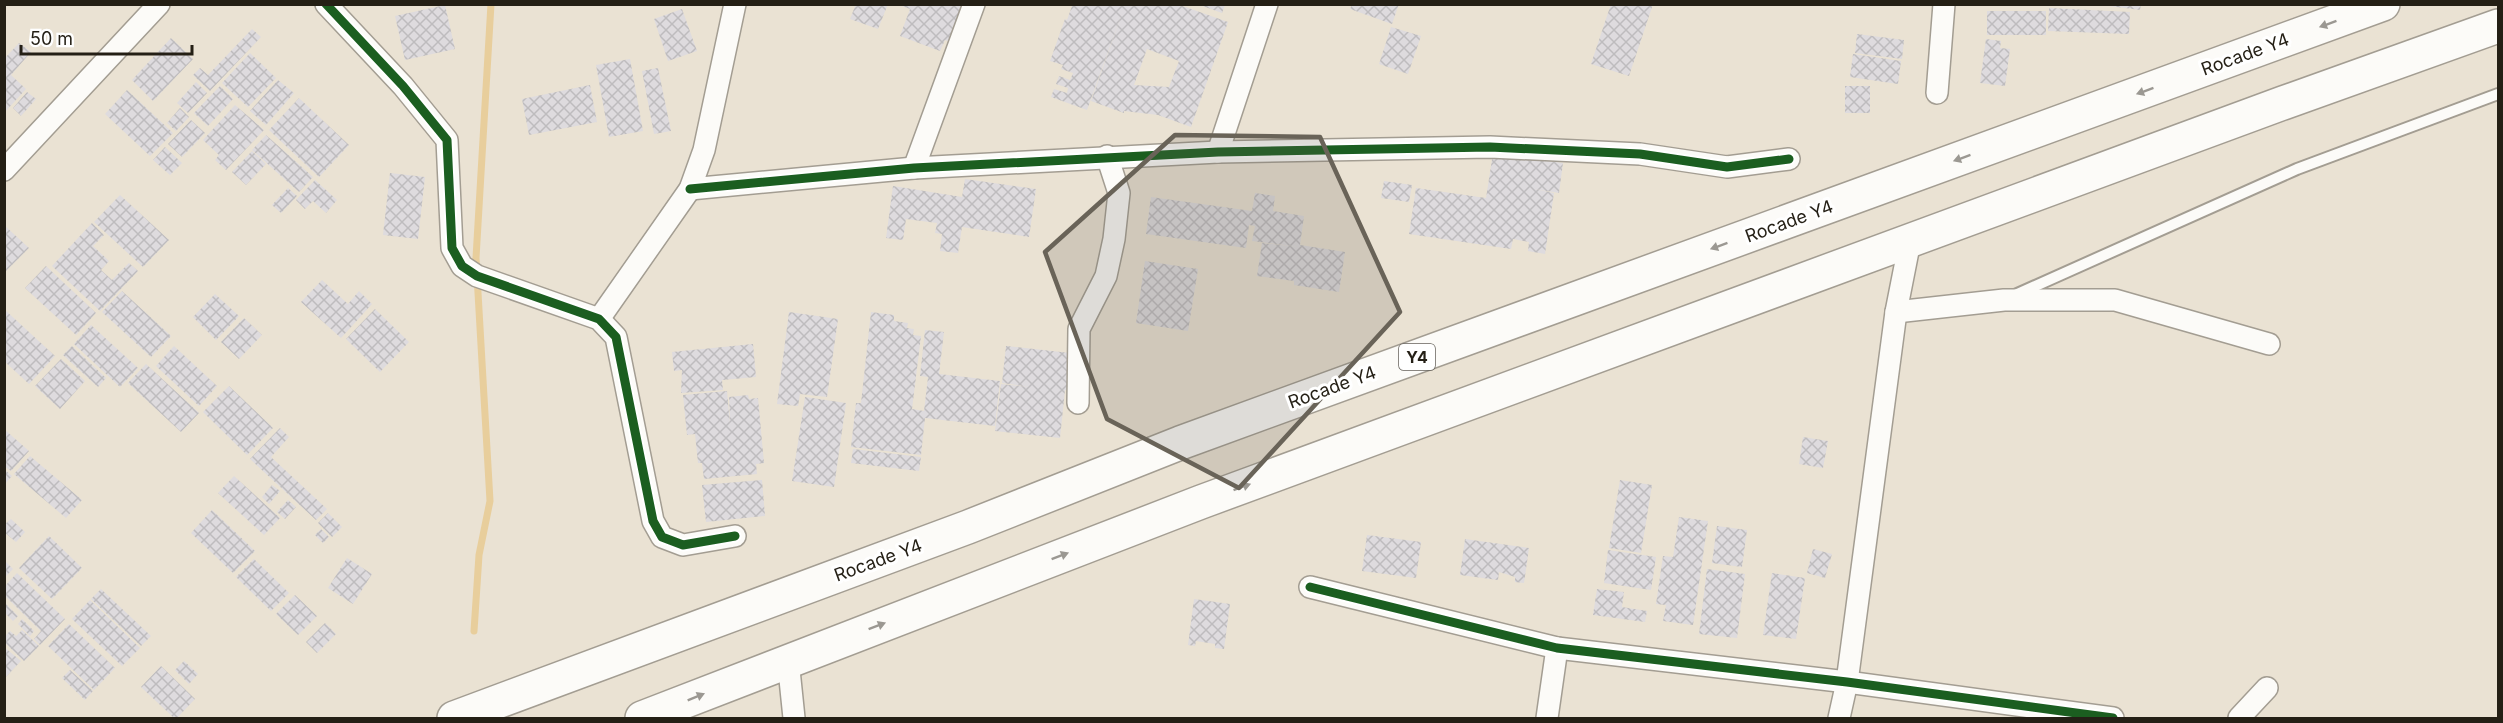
<svg xmlns="http://www.w3.org/2000/svg" width="2503" height="723" font-family="Inter,sans-serif">
<style>
.lines{fill:none;stroke-linecap:round;stroke-linejoin:round}
.stream{stroke:#e8ce9c;stroke-width:7}
.building{fill:url(#building-cross-hatch);fill-rule:evenodd}
.service-casing{stroke:#a39d92;stroke-width:14}
.minor-casing{stroke:#a39d92;stroke-width:24}
.trunk-casing{stroke:#a39d92;stroke-width:36}
.service{stroke:#fcfbf8;stroke-width:10}
.minor{stroke:#fcfbf8;stroke-width:21}
.trunk{stroke:#fcfbf8;stroke-width:33}
.cycleway-casing{stroke:#fff;stroke-width:13}
.cycleway{stroke:#1b5e20;stroke-width:9}
.oneway{fill:#9b9892}
.marked{fill:#696358;fill-opacity:0.2;stroke:#696358;stroke-width:4.5;stroke-linejoin:round}
.labels{text-anchor:middle;dominant-baseline:central;stroke-width:6;stroke-linejoin:round;paint-order:stroke}
.shield{fill:#fff;stroke:#66625b;stroke-width:1.5}
.shield-label{font-size:16px;font-weight:bold;fill:#241f15}
.street-label{font-size:18px;fill:#241f15;stroke:#fff}
</style>
<defs>
<pattern id="building-cross-hatch" width="8" height="8" patternUnits="userSpaceOnUse" patternTransform="scale(1.5)"><rect width="8" height="8" fill="#dedbde"/><path d="M0 0l8 8M0 8l8-8" fill="none" stroke="#bebcbe"/></pattern>
</defs>
<rect width="100%" height="100%" fill="#eae2d3"/>
<g class="lines">
<path class="stream" d="M474 631 479 555 490 501 476 258 491 4"/>
</g>
<g class="building">
<path d="M856 4H888L878 29 850 19Z"/>
<path d="M897 4H967L959 25 955 24 948 41 945 40 940 51 900 36 910 9Z"/>
<path d="M1075 4H1177L1228 22 1191 127 1158 115 1124 111V113L1091 101 1124 8 1087 110 1051 97 1054 89 1067 93 1068 88 1056 84 1059 76 1070 80 1073 73 1061 69 1063 65 1050 61 1065 19 1067 20 1072 6ZM1147 49 1179 61 1169 87 1134 85Z"/>
<path d="M1197 4 1207 5H1225L1222 13Z"/>
<path d="M1352 4H1399L1392 24 1350 9Z"/>
<path d="M1611 4H1653L1629 76 1591 64Z"/>
<path d="M2094 4H2141L2140 10Z"/>
<path d="M445 5 455 49 405 60 395 16Z"/>
<path d="M2049 8 2130 12 2129 34 2048 31Z"/>
<path d="M682 9 697 51 668 61 654 19Z"/>
<rect x="1987" y="11" width="59" height="24"/>
<path d="M1391 27 1421 36 1408 74 1379 64Z"/>
<path d="M252 29 261 37 210 91 193 75 200 68 208 75Z"/>
<path d="M1857 34 1904 40 1902 59 1855 53Z"/>
<path d="M171 38 193 59 153 101 132 80Z"/>
<path d="M1986 39 2001 41 2000 48 2010 49 2005 86 1980 83Z"/>
<path d="M19 43 31 52 11 75 26 89 4 113V59Z"/>
<path d="M250 53 276 78 248 107 222 83Z"/>
<path d="M1853 54 1901 61 1898 84 1850 77Z"/>
<path d="M630 59 643 131 609 137 596 65Z"/>
<path d="M658 68 671 131 654 134 642 71Z"/>
<path d="M278 80 294 93 266 125 250 111Z"/>
<path d="M196 82 207 93 188 113 177 103Z"/>
<path d="M590 85 597 122 529 135 522 99Z"/>
<path d="M220 86 233 99 208 126 194 113Z"/>
<rect x="1845" y="86" width="25" height="27"/>
<path d="M127 90 173 133 150 156 105 114Z"/>
<path d="M27 92 36 99 21 116 13 108Z"/>
<path d="M299 98 349 145 319 177 269 130Z"/>
<path d="M235 105 264 130 226 170 215 160 219 155 203 140Z"/>
<path d="M180 108 189 117 176 131 167 123Z"/>
<path d="M191 120 205 133 182 157 168 144Z"/>
<path d="M266 135 313 177 299 192 252 150Z"/>
<path d="M165 147 182 163 170 175 153 160Z"/>
<path d="M252 151 266 164 246 185 232 172Z"/>
<path d="M1493 153 1563 163 1559 193 1534 189 1554 193 1545 254 1528 251 1529 242 1513 239 1511 249 1409 234 1416 188 1486 198Z"/>
<path d="M390 173 425 177 418 239 383 235Z"/>
<path d="M965 179 1036 189 1029 237 962 227 958 253 940 251 942 234 935 233 937 223 906 219 903 240 886 238 893 186 962 197Z"/>
<path d="M315 180 337 200 326 213 313 201 305 209 296 200Z"/>
<path d="M1384 181 1412 185 1409 202 1381 198Z"/>
<path d="M288 188 297 196 281 213 272 205Z"/>
<path d="M1255 193 1275 196 1273 211 1304 216 1300 245 1345 252 1339 292 1294 285V281L1257 276 1262 243 1300 247 1252 241 1255 226 1249 225 1246 248 1146 234 1151 197 1252 211Z"/>
<path d="M120 195 169 240 143 267 94 222Z"/>
<path d="M92 223 104 235 93 246 109 261 101 270 112 280 129 263 138 271 100 311 52 266Z"/>
<path d="M4 225 29 248 4 273Z"/>
<path d="M1145 261 1198 269 1188 331 1136 323Z"/>
<path d="M46 266 96 313 76 335 25 288Z"/>
<path d="M322 280 348 304 359 291 372 304 341 338 301 302Z"/>
<path d="M122 291 171 336 151 357 102 312Z"/>
<path d="M215 294 239 316 216 340 193 317Z"/>
<path d="M4 309 55 356 29 384 4 361Z"/>
<path d="M375 309 409 342 380 372 346 339Z"/>
<path d="M789 312 838 319 827 397 800 394 798 406 777 404Z"/>
<path d="M871 312 894 315V321L908 323 907 328 914 329 913 335 921 336 912 409 924 411 928 377 920 376 925 330 944 332 939 374 1000 381 995 426 925 418 921 455 851 447 856 403H861Z"/>
<path d="M244 318 262 335 239 359 221 342Z"/>
<path d="M91 325 138 368 120 387 74 344Z"/>
<path d="M753 344 756 377 722 380 723 390 681 393 682 370 674 371 672 352Z"/>
<path d="M72 346 106 378 98 387 63 355Z"/>
<path d="M174 346 217 386 199 406 156 366Z"/>
<path d="M1006 346 1079 354 1074 391 1065 390 1060 438 995 431 1001 384 1030 387 1002 383Z"/>
<path d="M61 359 85 381 60 409 35 386Z"/>
<path d="M146 364 199 413 181 432 128 383Z"/>
<path d="M229 386 273 428 247 455 203 412Z"/>
<path d="M727 391 730 424 729 397 748 395 749 399 758 398 764 463 756 464 757 474 704 479 702 463H698L695 434 687 435 683 395Z"/>
<path d="M805 397 846 403 834 487 792 481Z"/>
<path d="M280 428 289 437 271 457 327 509 316 520 250 459Z"/>
<path d="M4 429 29 451 11 471 4 466Z"/>
<path d="M1803 437 1828 441 1823 468 1799 464Z"/>
<path d="M853 449 921 457 919 471 851 463Z"/>
<path d="M30 456 82 500 66 518 14 474Z"/>
<path d="M4 469 12 476 4 485Z"/>
<path d="M234 476 280 518 264 535 218 493Z"/>
<path d="M762 480 765 516 706 522 702 485Z"/>
<path d="M1620 480 1652 485 1641 553 1609 548Z"/>
<path d="M272 485 280 491 269 504 262 497Z"/>
<path d="M288 500 296 507 285 519 277 512Z"/>
<path d="M212 510 255 551 233 573 191 533Z"/>
<path d="M328 513 342 527 332 537 318 523Z"/>
<path d="M1679 517 1708 521 1693 625 1663 621 1666 605 1656 604 1663 556 1673 557Z"/>
<path d="M11 519 25 532 16 542 4 532V525Z"/>
<path d="M1717 526 1747 530 1742 567 1712 563Z"/>
<path d="M321 529 329 537 323 543 315 535Z"/>
<path d="M1367 535 1421 542 1416 578 1362 571Z"/>
<path d="M49 536 82 568 52 599 19 568Z"/>
<path d="M1465 539 1529 548 1524 583 1515 582V577L1499 572 1498 580 1460 575Z"/>
<path d="M1813 549 1832 554 1825 578 1807 573Z"/>
<path d="M1608 550 1656 557 1651 590 1604 583Z"/>
<path d="M347 558 372 574 353 604 328 588Z"/>
<path d="M254 559 289 593 271 611 236 577Z"/>
<path d="M4 560 13 569 4 578Z"/>
<path d="M1707 569 1745 574 1737 638 1699 634Z"/>
<path d="M17 573 65 619 40 645 34 639 41 631 5 596V586Z"/>
<path d="M1772 573 1805 578 1796 639 1763 635Z"/>
<path d="M101 589 151 636 141 646 91 599Z"/>
<path d="M1597 589 1624 592 1622 607 1647 611 1645 622 1593 615Z"/>
<path d="M295 595 317 616 298 635 276 614Z"/>
<path d="M1194 599 1230 604 1224 649 1215 648V644L1196 641 1195 646 1188 645Z"/>
<path d="M90 600 140 648 122 666 72 619Z"/>
<path d="M4 602 18 616 13 621 4 612Z"/>
<path d="M22 619 34 631 30 636 18 624Z"/>
<path d="M325 623 336 634 317 653 306 642Z"/>
<path d="M69 624 115 668 94 690 48 646Z"/>
<path d="M22 630 39 646 24 661 4 642V637L10 631 16 636Z"/>
<path d="M4 647 21 661 4 679Z"/>
<path d="M184 661 198 674 189 684 175 670Z"/>
<path d="M161 666 195 699 177 718H174L141 687Z"/>
<path d="M70 670 93 691 85 700 62 678Z"/>
</g>
<g class="lines">
<g class="service-casing">
<path id="service" d="M2015 295 2297 169 2498 94"/>
</g>
<g class="minor-casing">
<g id="minor">
<path d="M326 4 403 86 447 140 452 248 462 266 477 276 599 319 616 337 653 521 662 537 683 545 735 536"/>
<path d="M1937 93 1944 4"/>
<path d="M1218 152 1267 4"/>
<path d="M914 168 974 4"/>
<path d="M4 170 159 4"/>
<path d="M690 189 914 168 1218 152 1490 147 1640 154 1727 167 1789 159"/>
<path d="M1896 312 2004 300H2115L2269 344"/>
<path d="M599 319 690 189 704 150 735 4"/>
<path d="M1078 403 1079 329 1106 276 1114 239 1119 193 1107 156"/>
<path d="M1310 587 1557 648 1847 682 2113 718"/>
<path d="M788 660 794 718"/>
<path d="M1547 718 1557 648"/>
<path d="M1839 718 1847 682 1896 312 1910 241"/>
<path d="M2239 718 2267 688"/>
</g>
</g>
<g class="trunk-casing">
<g id="trunk">
<path d="M454 718 968 527 1180 443 2383 4"/>
<path d="M642 718 1201 502 2283 103 2498 26"/>
</g>
</g>
<use href="#service" class="service"/>
<use href="#minor" class="minor"/>
<use href="#trunk" class="trunk"/>
<g class="cycleway-casing">
<g id="cycleway">
<path d="M326 4 403 86 447 140 452 248 462 266 477 276 599 319 616 337 653 521 662 537 683 545 735 536"/>
<path d="M690 189 914 168 1218 152 1490 147 1640 154 1727 167 1789 159"/>
<path d="M1310 587 1557 648 1847 682 2113 718"/>
</g>
</g>
<use href="#cycleway" class="cycleway"/>
</g>
<defs><path id="oneway-solid" d="M-6-.8H1V-3.2L6.5 0L1 3.2V.8H-6Z" transform="scale(1.5)"/></defs>
<g class="oneway">
<use href="#oneway-solid" transform="translate(2328 24) rotate(160)"/>
<use href="#oneway-solid" transform="translate(2145 91) rotate(160)"/>
<use href="#oneway-solid" transform="translate(1962 158) rotate(160)"/>
<use href="#oneway-solid" transform="translate(1719 246) rotate(160)"/>
<use href="#oneway-solid" transform="translate(1242 487) rotate(-20)"/>
<use href="#oneway-solid" transform="translate(1060 556) rotate(-21)"/>
<use href="#oneway-solid" transform="translate(877 626) rotate(-21)"/>
<use href="#oneway-solid" transform="translate(696 697) rotate(-22)"/>
</g>
<path class="marked" d="M1175 135 1320 137 1400 312 1239 488 1107 419 1045 252Z"/>
<g class="labels">
<rect class="shield" x="1399" y="344" width="36" height="26" rx="4.5"/>
<g class="shield-label">
<text x="1417" y="357">Y4</text>
</g>
<g class="street-label">
<text transform="translate(2245 54) rotate(-20)">Rocade Y4</text>
<text transform="translate(1789 221) rotate(-20)">Rocade Y4</text>
<text transform="translate(1332 387) rotate(-20)">Rocade Y4</text>
<text transform="translate(878 560) rotate(-20)">Rocade Y4</text>
</g>
</g>
<rect width="2503" height="723" fill="none" stroke="#241f15" stroke-width="12"/>
<path d="M21 45v9h171v-9" fill="none" stroke="#241f15" stroke-width="3"/>
<text x="30" y="45" font-size="18" fill="#241f15" stroke="#ffffff" stroke-width="4.5" paint-order="stroke">50 m</text>
</svg>
